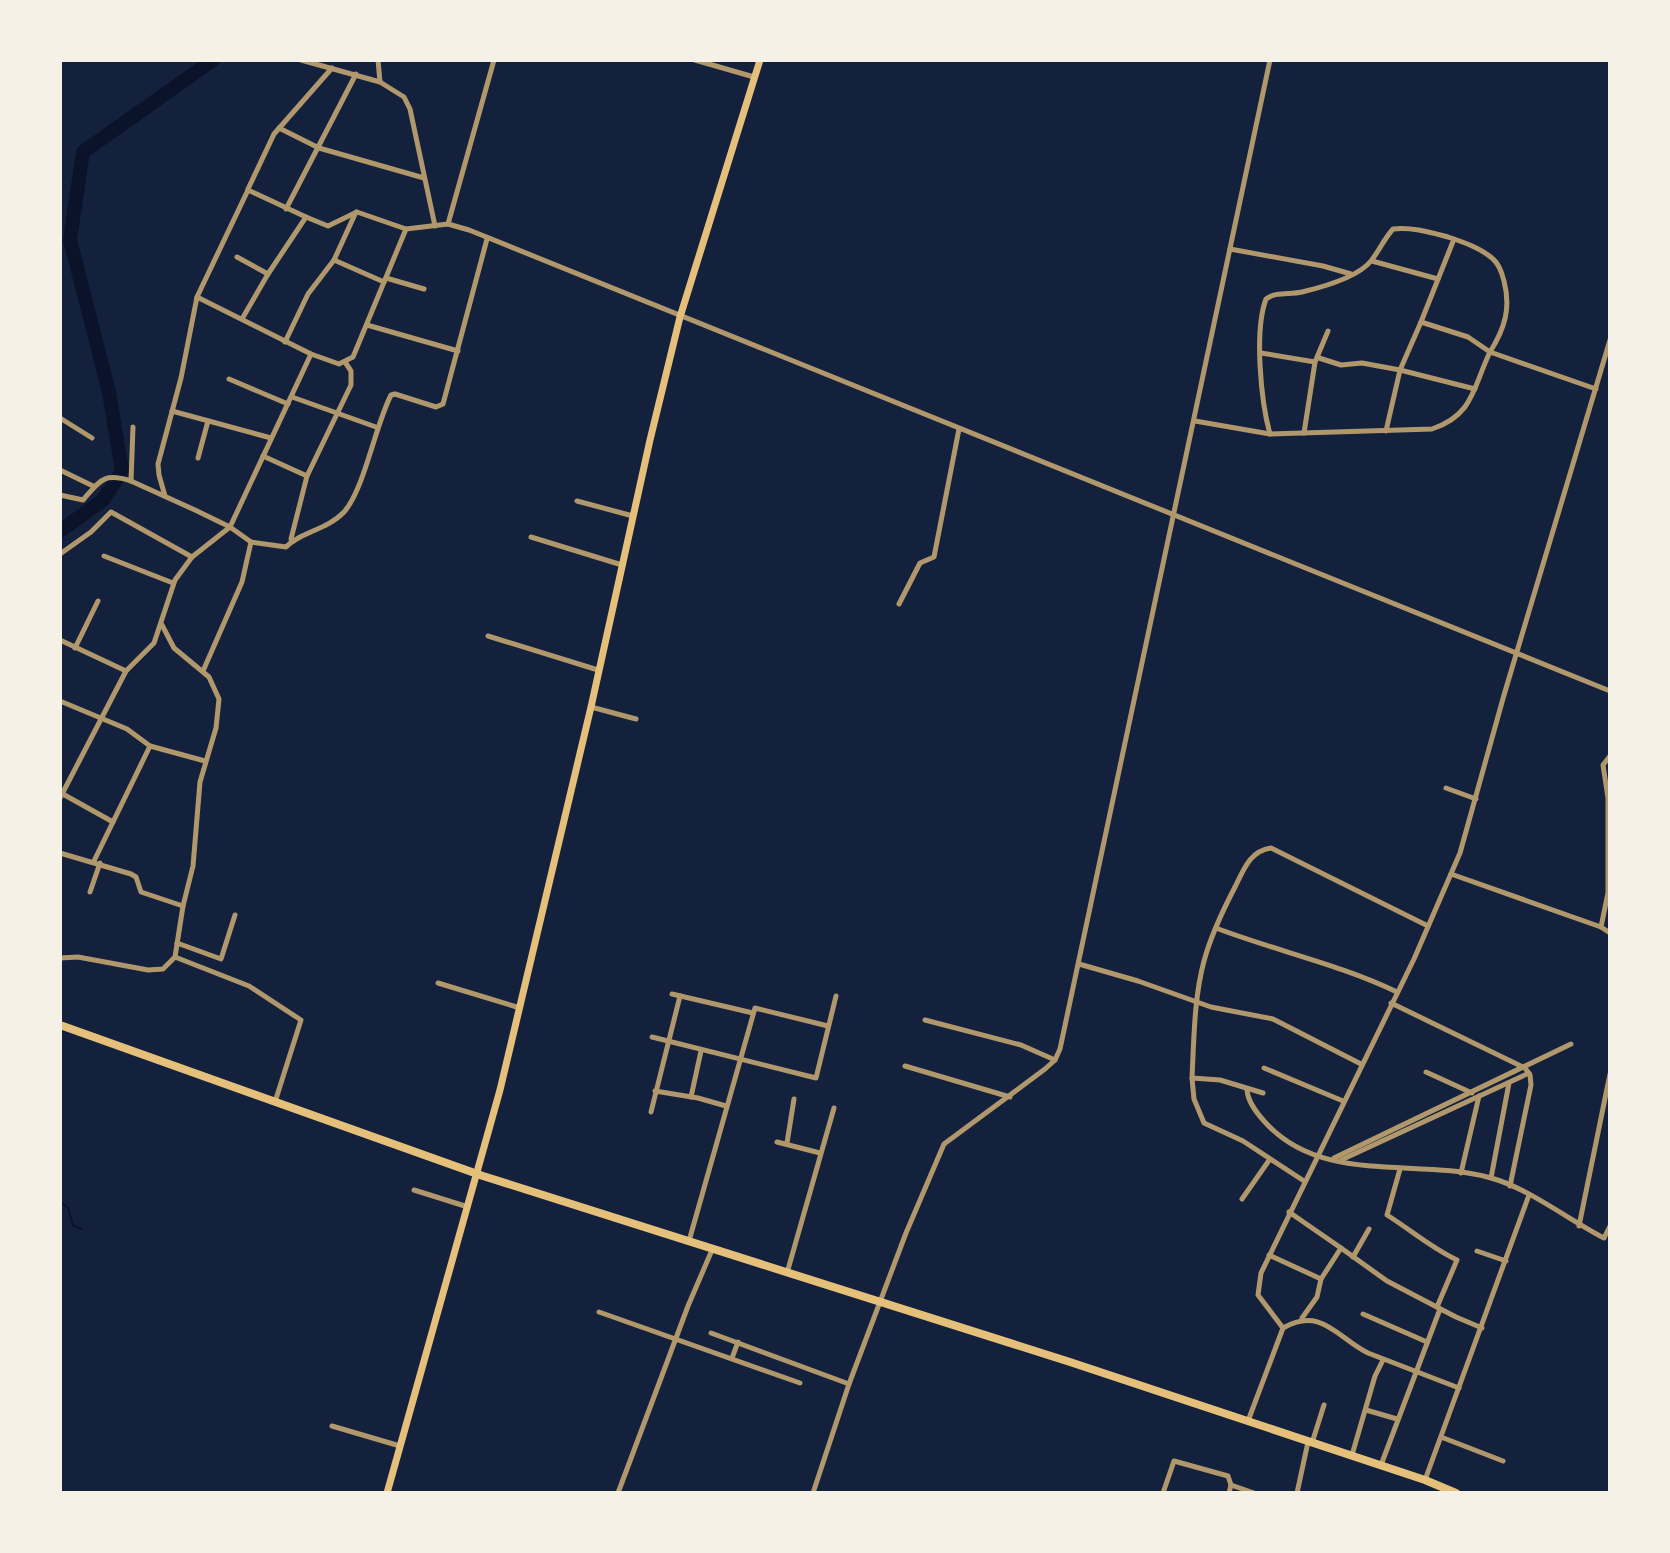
<svg xmlns="http://www.w3.org/2000/svg" width="1670" height="1553" font-family="Merriweather,serif">
<style>
.lines{fill:none;stroke-linecap:round;stroke-linejoin:round}
.stream{stroke:#0b132b;stroke-width:2}
.river{stroke:#0b132b;stroke-width:14}
.minor{stroke:#b1986c;stroke-width:5}
.secondary{stroke:#e5c07b;stroke-width:7}
.trunk{stroke:#e5c07b;stroke-width:8}
</style>
<rect width="100%" height="100%" fill="#14213d"/>
<g class="lines">
<path class="stream" d="M60 1201 68 1208 73 1225 81 1229"/>
<path class="river" d="M60 531 103 500 122 471 109 392 70 240 83 152 213 60"/>
<g class="minor">
<path d="M301 60 380 82"/>
<path d="M378 60 380 82 404 97 410 109 435 226"/>
<path d="M695 60 754 77"/>
<path d="M279 128 319 148 424 178"/>
<path d="M248 189 274 134 332 68"/>
<path d="M286 209 356 74"/>
<path d="M448 224 494 60"/>
<path d="M406 229 448 224 469 230 1610 691"/>
<path d="M1230 249 1323 266 1351 274"/>
<path d="M237 257 268 274"/>
<path d="M334 260 356 212"/>
<path d="M1372 261 1438 279"/>
<path d="M386 278 424 289"/>
<path d="M197 297 311 354"/>
<path d="M1421 322 1454 239"/>
<path d="M367 325 458 351"/>
<path d="M285 342 308 294 334 260 384 282"/>
<path d="M1261 353 1315 362"/>
<path d="M1319 358 1341 365 1362 363 1400 370 1386 431"/>
<path d="M229 379 288 404"/>
<path d="M292 397 376 427"/>
<path d="M172 411 271 438"/>
<path d="M60 418 92 438"/>
<path d="M1195 421 1270 434 1432 429C1474 415 1473 387 1490 352L1596 389"/>
<path d="M133 427 131 481 195 510 230 527 251 542 286 547C300 532 327 530 344 512 364 490 375 426 391 395L395 394 436 407 443 404 487 239"/>
<path d="M1304 433 1315 362 1328 331"/>
<path d="M1270 434C1261 402 1254 331 1266 299 1277 291 1289 295 1302 292 1323 287 1357 278 1371 261 1379 251 1384 239 1393 229 1412 227 1429 232 1448 237 1463 242 1481 248 1493 259 1499 264 1502 273 1504 281 1511 308 1505 328 1490 352L1468 337 1421 322 1400 370 1475 389"/>
<path d="M263 456 307 476"/>
<path d="M198 458 208 421"/>
<path d="M60 470 93 486"/>
<path d="M60 495 83 500C100 481 103 472 131 481"/>
<path d="M165 496 159 475 158 464 181 378 197 297 248 190 306 217 268 274 242 319"/>
<path d="M577 501 633 516"/>
<path d="M531 537 622 565"/>
<path d="M291 539 307 476 351 385V371L345 362"/>
<path d="M60 554 91 532 111 512 192 557"/>
<path d="M104 556 173 583"/>
<path d="M899 604 920 563 934 557 959 429"/>
<path d="M162 625 174 648 209 677 219 699 216 728 200 782 193 866 183 906"/>
<path d="M488 636 598 670"/>
<path d="M60 640 126 671"/>
<path d="M75 648 98 601"/>
<path d="M203 671 242 582 251 542"/>
<path d="M60 701 127 729 150 746 205 761"/>
<path d="M591 707 636 719"/>
<path d="M1610 756 1603 765 1608 798V893L1601 927 1610 933"/>
<path d="M1446 788 1476 799"/>
<path d="M61 793 113 822"/>
<path d="M60 798 126 671 154 643 175 580 192 557 230 527 311 354 339 364 353 357 406 229 357 212 328 226 306 217"/>
<path d="M60 853 131 874 136 877 141 892 183 906 175 957 163 969 148 970 78 957 60 958"/>
<path d="M94 861 150 746"/>
<path d="M1451 874 1601 927"/>
<path d="M90 892 100 863"/>
<path d="M1216 928C1276 951 1339 964 1397 992"/>
<path d="M177 943 221 959 235 915"/>
<path d="M175 957 249 986 301 1020 275 1102"/>
<path d="M1079 964 1138 981 1211 1007 1273 1019 1361 1064"/>
<path d="M438 983 520 1008"/>
<path d="M672 994 753 1013"/>
<path d="M1391 1003 1525 1068 1530 1075 1531 1085 1510 1186"/>
<path d="M925 1020 1021 1045 1055 1060"/>
<path d="M652 1037 816 1078 836 996"/>
<path d="M905 1066 1010 1097"/>
<path d="M1264 1068 1343 1101"/>
<path d="M1426 1072 1472 1093"/>
<path d="M1192 1078C1194 1039 1194 998 1204 961 1211 935 1223 910 1235 887 1244 869 1250 851 1271 848L1428 926"/>
<path d="M1247 1090C1248 1102 1256 1112 1264 1121 1321 1186 1416 1157 1491 1178 1528 1188 1569 1220 1604 1238L1610 1226"/>
<path d="M655 1091 698 1098 726 1106"/>
<path d="M1263 1093 1220 1080 1192 1078 1194 1099 1204 1123 1243 1141 1304 1181"/>
<path d="M691 1097 701 1051"/>
<path d="M651 1112 680 996"/>
<path d="M777 1142 820 1153"/>
<path d="M787 1143 794 1099"/>
<path d="M1334 1158 1571 1044"/>
<path d="M1341 1160 1529 1073"/>
<path d="M1400 1169 1387 1215C1411 1230 1431 1248 1457 1260L1437 1307"/>
<path d="M1461 1173 1479 1096"/>
<path d="M1491 1178 1509 1083"/>
<path d="M414 1190 468 1207"/>
<path d="M1242 1199 1270 1159"/>
<path d="M1289 1212 1341 1248 1321 1279 1317 1297 1302 1318"/>
<path d="M1579 1226 1610 1074"/>
<path d="M689 1241 755 1008 828 1026"/>
<path d="M1341 1248 1387 1281 1456 1317 1482 1328"/>
<path d="M1477 1251 1506 1261"/>
<path d="M1269 1255 1321 1279"/>
<path d="M1353 1257 1369 1229"/>
<path d="M787 1273 834 1108"/>
<path d="M599 1312 800 1383"/>
<path d="M1363 1314 1427 1342"/>
<path d="M1283 1328C1322 1306 1337 1338 1368 1353L1459 1388"/>
<path d="M711 1333 849 1384"/>
<path d="M732 1358 738 1342"/>
<path d="M1366 1410 1397 1419"/>
<path d="M1248 1421 1283 1328 1258 1295 1261 1273 1414 959 1460 853 1504 695 1610 340"/>
<path d="M332 1426 400 1446"/>
<path d="M1441 1437 1503 1461"/>
<path d="M1312 1443 1324 1405"/>
<path d="M1352 1455 1375 1376 1383 1360"/>
<path d="M1381 1465 1440 1309"/>
<path d="M1425 1480 1529 1195"/>
<path d="M618 1493 688 1306 712 1250"/>
<path d="M813 1493 849 1384 906 1233 944 1144 1045 1069 1055 1060 1060 1049 1270 60"/>
<path d="M1163 1493 1174 1461 1228 1476 1231 1485 1254 1493"/>
<path d="M1229 1493 1231 1485"/>
<path d="M1297 1493 1308 1442"/>
</g>
<path class="secondary" d="M387 1493 500 1090 591 707 650 440 680 317 760 60"/>
<path class="trunk" d="M60 1025 483 1176 1070 1362 1425 1480 1456 1493"/>
</g>
<rect width="1670" height="1553" fill="none" stroke="#f6f1e7" stroke-width="124"/>
</svg>
